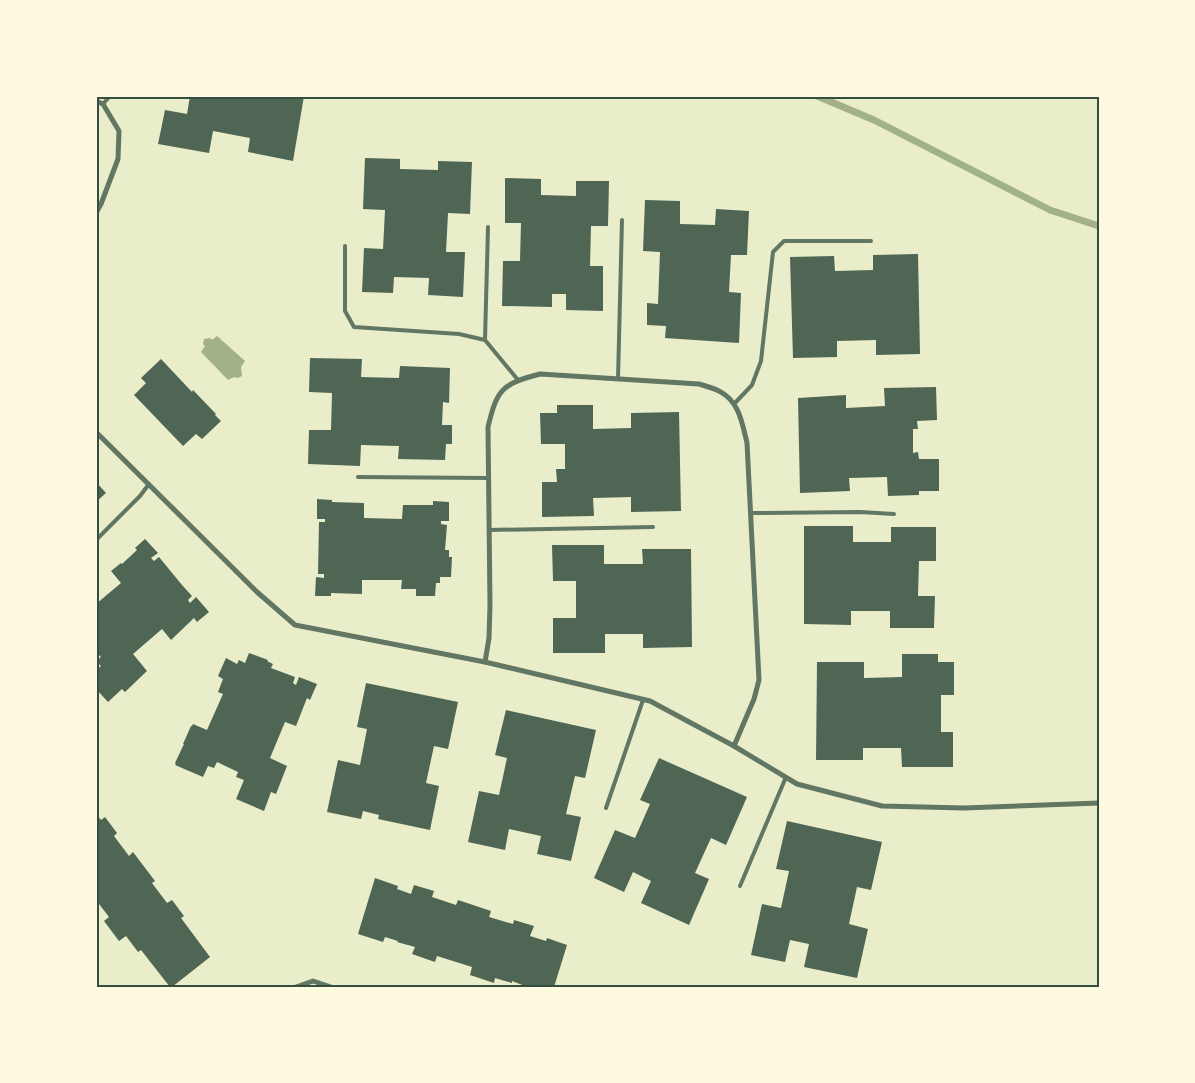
<svg xmlns="http://www.w3.org/2000/svg" width="1195" height="1083" font-family="Helvetica,sans-serif">
<style>
.water{fill:#a3b18a}
.lines{fill:none;stroke-linecap:round;stroke-linejoin:round}
.stream{stroke:#a3b18a;stroke-width:7}
.building{fill:#4f6655}
.service{stroke:#617663;stroke-width:4}
.minor{stroke:#617663;stroke-width:5}
.neatline{fill:none;stroke:#344e41;stroke-width:2}
</style>
<rect width="100%" height="100%" fill="#e9edc9"/>
<path class="water" d="M217 336 245 361 241 367 242 376 238 378 234 377 228 380 201 352 205 346 203 344 204 339 210 338 212 340Z"/>
<g class="lines">
<path class="stream" d="M817 96 874 120 1050 210 1099 226"/>
</g>
<g class="building">
<path d="M190 96H304L293 161 248 152 250 138 213 131 209 153 158 144 165 110 187 114Z"/>
<path d="M365 158 400 159V169L438 170V161L472 162 470 214 448 213 446 252H465L463 297 428 295 429 278 394 277 393 293 362 292 364 248 383 249 385 210 363 209Z"/>
<path d="M505 178 541 179V195L576 196V181H609L608 226H591L590 266H603V311L566 310V294H552V307L502 306 503 261H520L521 223H505Z"/>
<path d="M645 200 680 201V224L715 225 716 209 749 211 747 255H731L729 292 741 293 739 343 665 338 666 326 647 325V303L658 304 660 252 643 251Z"/>
<path d="M918 254 920 354 876 355V340L837 341V357L793 358 790 257 834 256 835 271 873 270V255Z"/>
<path d="M310 358 362 359 361 377 399 378 400 366 450 368 449 403 443 402 442 425H452V444H446L445 460 398 459 399 446 361 445 360 466 308 464 309 430H331L332 393 309 392Z"/>
<path d="M161 359 192 392 193 390 216 414 215 415 221 421 202 439 196 434 183 446 134 395 146 383 141 378Z"/>
<path d="M936 387 937 420 917 421 918 429H913V453L918 452 919 459H939V491H919V495L888 496 887 477 849 478 850 491 800 493 798 398 846 395V408L885 406 884 388Z"/>
<path d="M557 405H593V429L631 428V413L679 412 681 511 631 512V497L593 498 594 516 542 517V482H557L556 469H565V444H541L540 413H557Z"/>
<path d="M96 482 106 493 96 502Z"/>
<path d="M317 499 332 500V502L364 503V518L402 519 403 505H433V501L449 502V521H441V524L447 525 445 550H449V557H452L451 577H440V583H436L435 596H416V589H401L402 580H362V594L331 593V596H315L316 577 324 578V574H318L319 522H325V519H317Z"/>
<path d="M804 526H853V542H891V527H936V561H919L918 596H935L934 628H890V611H851V625L804 624Z"/>
<path d="M145 539 158 553 151 558 154 561 159 557 182 585 192 596 188 600 190 603 196 597 209 612 197 622 194 618 171 640 162 629 133 654 147 671 125 692 122 689 108 702 96 689V670L101 666 96 661 101 657 96 652V604L121 583 111 571 121 563 122 564 137 550 135 548Z"/>
<path d="M552 545H604V564H643L642 549H691L692 647 643 648V634H605V653H553V618H576V581H553Z"/>
<path d="M249 653 268 660 267 661 273 664 271 668 295 677 293 683 296 685 299 677 317 684 310 700 307 698 296 726 285 722 270 758 287 766 276 794 271 792 264 811 236 799 244 780 236 777 238 772 217 762 214 768 208 766 203 777 175 765 176 764 175 763 184 744H183L191 726H192L193 724 207 730 223 694 218 692 223 679 218 676 226 658 237 664 239 660 245 663Z"/>
<path d="M902 654H938V662H954V695H941V732H953V767H902L901 748H863V760H816L817 662H864V678L902 677Z"/>
<path d="M366 683 458 702 448 749 434 746 426 783 439 786 430 830 378 819 379 815 363 811 361 819 327 812 338 760 360 765 367 729 357 727Z"/>
<path d="M506 710 596 730 585 778 575 776 566 814 581 817 571 861 537 854 541 836 509 829 505 850 468 842 479 791 499 795 507 758 495 755Z"/>
<path d="M659 758 747 797 726 845 711 838 695 873 709 879 689 925 641 903 651 881 633 872 624 892 594 878 615 830 635 838 650 804 640 800Z"/>
<path d="M96 814 101 820 105 817 117 833 114 836 129 856 133 852 155 881 152 883 167 903 172 900 184 916 181 918 210 957 172 987H170L141 950 138 952 126 936 119 941 104 921 109 917 96 900Z"/>
<path d="M787 821 882 842 871 890 857 887 849 924 868 929 857 978 804 967 809 944 790 940 785 962 751 955 762 904 781 908 789 871 776 869Z"/>
<path d="M375 878 398 886 397 889 411 894 414 885 434 891 432 897 456 905 458 900 491 911 489 917 513 924 514 920 534 926 530 936 546 941 547 938 567 945 554 987H525V986L512 981V983L495 978 494 983 470 975 472 967 437 956 435 962 412 954 415 947 397 942 398 941 385 937 383 942 358 934Z"/>
</g>
<g class="lines">
<g class="service">
<path d="M103 104 110 96"/>
<path d="M345 246V311L354 327 459 334 485 340 518 380"/>
<path d="M485 340 488 227"/>
<path d="M618 379 622 220"/>
<path d="M734 404 752 385 761 361 773 252 784 241H871"/>
<path d="M358 477 488 478"/>
<path d="M751 513 860 512 894 514"/>
<path d="M489 530 653 527"/>
<path d="M96 540 140 496 149 484"/>
<path d="M606 808 643 700"/>
<path d="M740 886 786 777"/>
</g>
<g class="minor">
<path d="M96 101 103 104 119 131 118 159 101 204 96 213"/>
<path d="M96 432 257 592 295 625 485 662 650 701 734 746 797 784 882 806 964 808 1099 803"/>
<path d="M485 662 489 638 490 605 488 427C497 389 502 384 540 374L699 384C706 386 713 388 719 391 739 401 742 422 747 443L759 680 754 699 734 746"/>
<path d="M296 987 313 981 331 987"/>
</g>
</g>
<rect width="1195" height="1083" fill="none" stroke="#fefae0" stroke-width="195"/>
<rect x="98" y="98" width="1000" height="888" class="neatline"/>
</svg>
